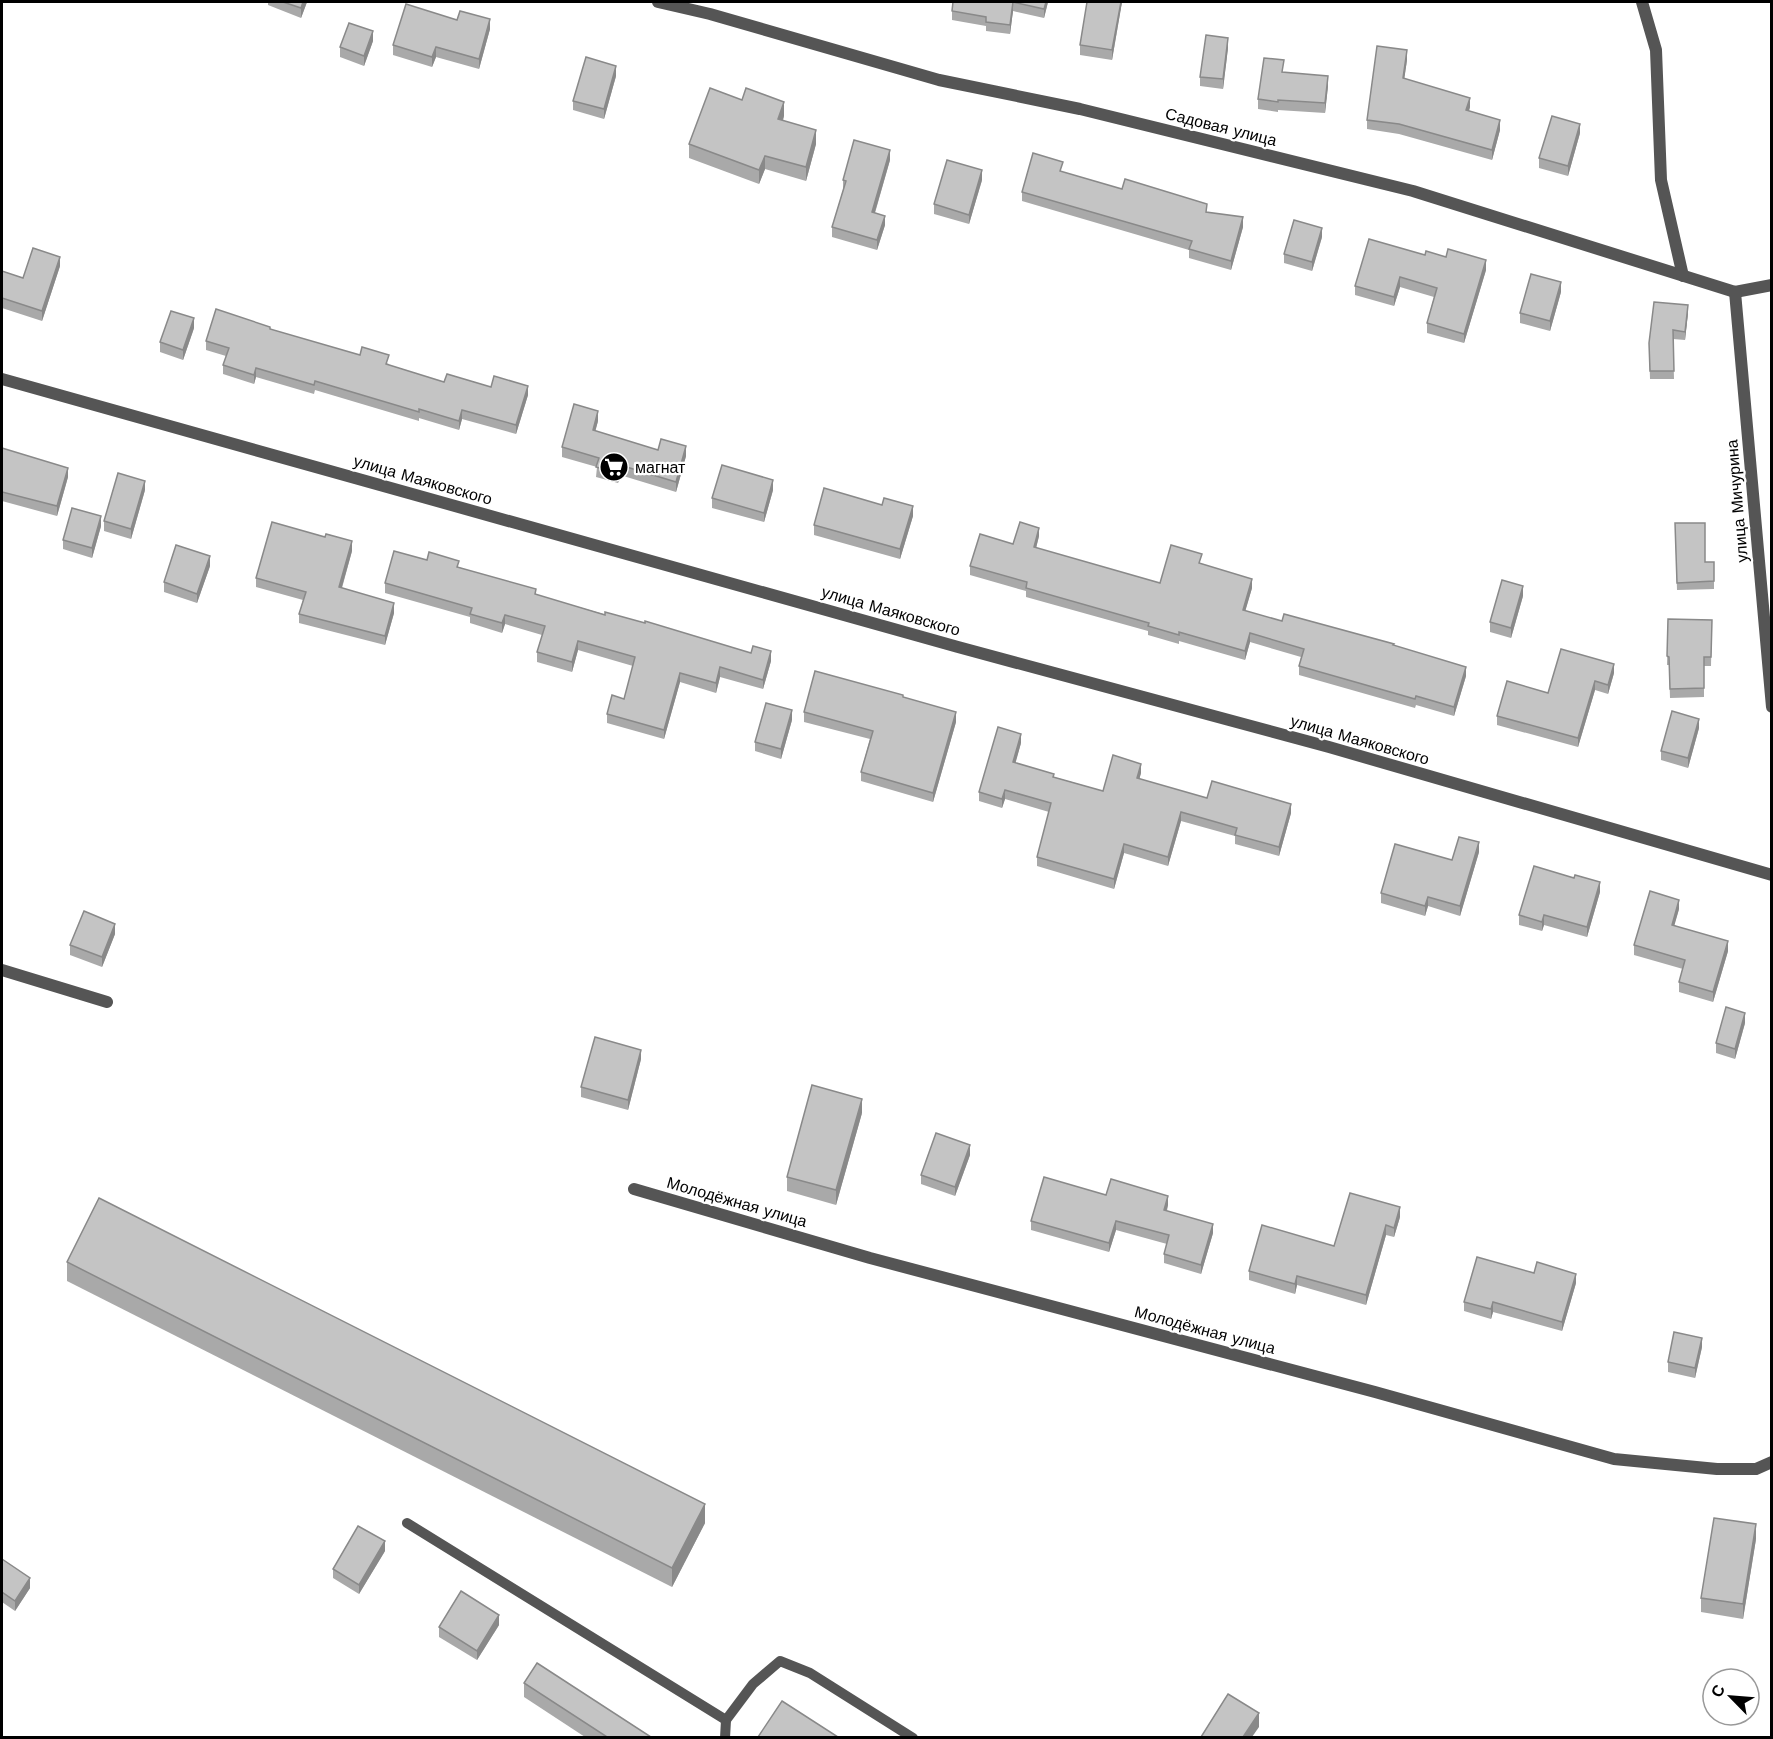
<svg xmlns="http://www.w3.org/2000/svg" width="1773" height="1739" font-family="'Work Sans',sans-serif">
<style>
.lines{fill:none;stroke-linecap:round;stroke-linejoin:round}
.service{stroke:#555;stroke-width:10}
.minor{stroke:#555;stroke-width:12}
.tertiary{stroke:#555;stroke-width:12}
.wall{fill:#a9a9a9}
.shaded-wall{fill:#898989}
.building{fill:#c4c4c4;stroke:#898989;stroke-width:1.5}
.labels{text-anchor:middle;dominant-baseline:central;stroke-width:4.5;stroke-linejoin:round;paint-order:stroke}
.street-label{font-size:16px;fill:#000;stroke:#fff}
.poi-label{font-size:16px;fill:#000;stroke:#fff;text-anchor:start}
</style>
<rect width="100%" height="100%" fill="#fff"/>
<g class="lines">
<g class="service">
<path d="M407 1523 726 1720"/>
<path d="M725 1738 726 1720 753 1684 780 1661 810 1673 913 1738"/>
</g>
<g class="minor">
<path d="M658 2 710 14 939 80 1080 109 1413 191 1735 292 1772 285"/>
<path d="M1642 2 1656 50 1661 180 1683 276"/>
<path d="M1735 292 1772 707"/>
<path d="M2 970 107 1002"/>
<path d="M634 1189 870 1258 1375 1392 1614 1459 1717 1469H1756L1772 1462"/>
</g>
<path class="tertiary" d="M2 379 958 647 1329 747 1772 875"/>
</g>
<g class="wall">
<path d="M268 2H307L301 18 268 5Z"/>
<path d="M953 2H1048L1044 18 1013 11 1010 34 986 31V26L952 20V11Z"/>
<path d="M1087 2H1122L1112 60 1080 55V45Z"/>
<path d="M490 29 479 69 436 57 432 67 393 55V45Z"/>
<path d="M373 41 364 66 340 57V47Z"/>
<path d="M1228 48 1223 89 1200 86V77Z"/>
<path d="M1407 60 1404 79 1470 107 1469 111 1500 130 1492 160 1399 134 1367 129V120Z"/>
<path d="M1283 72 1328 86 1325 113 1278 110V112L1258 109V99Z"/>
<path d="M616 76 604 119 573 110V101Z"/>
<path d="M784 116 783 121 816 144 806 181 765 169 759 184 689 158V144Z"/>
<path d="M1580 133 1568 176 1539 168V158Z"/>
<path d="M890 160 875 213 885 225 877 250 832 237V227L843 190V180Z"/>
<path d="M1062 172 1122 189 1207 212 1243 227 1231 270 1189 258V250L1022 201V192Z"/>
<path d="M982 180 969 224 934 214V204Z"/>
<path d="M1322 237 1312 271 1284 263V254Z"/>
<path d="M1425 255 1486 270 1464 343 1427 333V323L1434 297 1400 287 1394 306 1355 295V286Z"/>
<path d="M60 266 42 321 2 308V271L23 278Z"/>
<path d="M1561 292 1550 331 1520 323V313Z"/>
<path d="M1688 313 1685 340 1673 339 1674 379H1650L1649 343Z"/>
<path d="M194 328 183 360 160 352V342Z"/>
<path d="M270 329 389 364 388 365 444 382 491 387 528 395 516 434 462 419 459 430 419 418V421L315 390 314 394 256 377 254 384 223 374V365L226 356 206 350V341Z"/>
<path d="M598 421 595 431 658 450 686 456 676 492 620 475 618 483 596 477 597 467 562 457V447Z"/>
<path d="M2 448 68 477 57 516 2 501Z"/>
<path d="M145 490 131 539 104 531V521Z"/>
<path d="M773 490 764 522 712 508V498Z"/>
<path d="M913 516 900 559 814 535V525Z"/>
<path d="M1675 523 1705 562H1714V589L1677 590Z"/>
<path d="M101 526 92 558 63 549V540Z"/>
<path d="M1039 536 1036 548 1160 583 1202 563V564L1252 588 1245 611 1282 621 1394 646 1466 676 1454 716 1416 705 1415 708 1299 675V666L1301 657 1250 642 1245 660 1179 641V644L1148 635V631L1026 597V591L970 575V566L1013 544Z"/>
<path d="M352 551 342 588 394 613 385 645 299 623V614L303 600 256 587V578Z"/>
<path d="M427 560 459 567 536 595 771 661 763 689 720 677 716 693 680 682 664 739 607 723V714L624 699 633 666 578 650 572 672 537 662V652L542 635 505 624 502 633 470 623V617L385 593V583Z"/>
<path d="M210 566 197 603 164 592V582Z"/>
<path d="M1523 596 1511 638 1490 632V622Z"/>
<path d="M1668 619 1712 620 1711 666H1704V697L1670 698 1669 665H1667Z"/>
<path d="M1614 673 1608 694 1595 690 1578 747 1497 725V716L1548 693Z"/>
<path d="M903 697 956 722 933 802 861 781V772L870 739 804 722V712Z"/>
<path d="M792 720 781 759 755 751V742Z"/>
<path d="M1699 728 1688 768 1661 760V751Z"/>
<path d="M1021 743 1015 763 1054 777 1103 791 1141 773 1139 779 1207 798 1291 813 1279 856 1235 844V836L1181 821 1168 866 1124 853 1114 889 1037 866V857L1049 812 1005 799 1002 808 979 801V792Z"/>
<path d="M1479 852 1460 916 1428 906 1425 916 1381 903V893L1452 860Z"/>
<path d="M1600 892 1587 937 1544 925 1542 931 1519 925V915Z"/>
<path d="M1679 909 1674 925 1728 951 1713 1002 1679 992V982L1683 969 1634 955V945Z"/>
<path d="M115 934 102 967 70 955V945Z"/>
<path d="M1745 1023 1735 1059 1716 1053V1043Z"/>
<path d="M641 1059 628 1110 581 1097V1087Z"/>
<path d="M862 1113 836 1205 787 1191V1177Z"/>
<path d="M970 1155 955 1196 921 1184V1175Z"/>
<path d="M1106 1195 1168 1205 1167 1211 1213 1233 1201 1274 1164 1263V1254L1167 1244 1116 1230 1109 1252 1031 1230V1221Z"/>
<path d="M1400 1217 1394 1237 1386 1235 1366 1305 1297 1285 1295 1294 1249 1280V1271L1334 1246Z"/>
<path d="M67 1262 705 1523 672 1587 67 1281Z"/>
<path d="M1576 1283 1562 1331 1493 1312 1491 1319 1464 1311V1302Z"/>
<path d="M1702 1347 1695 1378 1668 1372V1362Z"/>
<path d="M1756 1539 1743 1619 1701 1612V1598Z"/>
<path d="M385 1551 359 1594 333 1578V1569Z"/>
<path d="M2 1559 30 1588 15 1611 2 1602Z"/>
<path d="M499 1625 477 1660 439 1637V1627Z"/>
<path d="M524 1683 651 1737H585L524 1697Z"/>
</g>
<g class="shaded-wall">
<path d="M303 2H307L301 18V8Z"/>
<path d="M1013 2V11L1010 34V25Z"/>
<path d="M1046 2H1048L1044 18V9Z"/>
<path d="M1121 2H1122L1112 60V50Z"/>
<path d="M490 19V29L479 69V59Z"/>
<path d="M373 31V41L364 66V56Z"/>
<path d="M1228 38V48L1223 89V79Z"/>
<path d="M436 47V57L432 67V57Z"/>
<path d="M1407 50V60L1403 88V78Z"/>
<path d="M616 66V76L604 119V109Z"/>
<path d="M1328 76V86L1325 113V103Z"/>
<path d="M1470 98V107L1466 120V110Z"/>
<path d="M784 102V116L778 133V119Z"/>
<path d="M1500 120V130L1492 160V150Z"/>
<path d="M1580 124V133L1568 176V166Z"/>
<path d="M816 130V144L806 181V167Z"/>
<path d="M890 150V160L872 222V212Z"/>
<path d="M765 156V169L759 184V170Z"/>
<path d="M982 170V180L969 224V215Z"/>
<path d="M885 216V225L877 250V240Z"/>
<path d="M1243 217V227L1231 270V261Z"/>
<path d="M1322 228V237L1312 271V262Z"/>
<path d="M60 257V266L42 321V311Z"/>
<path d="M1486 260V270L1464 343V334Z"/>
<path d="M1400 277V287L1394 306V297Z"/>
<path d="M1561 282V292L1550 331V321Z"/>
<path d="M1688 305V313L1685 340V332Z"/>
<path d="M194 318V328L183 360V350Z"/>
<path d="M256 368V377L254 384V375Z"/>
<path d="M528 386V395L516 434V425Z"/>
<path d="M462 410V419L459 430V421Z"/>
<path d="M598 411V421L593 440V430Z"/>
<path d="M686 446V456L676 492V482Z"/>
<path d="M620 465V475L618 483V473Z"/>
<path d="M68 468V477L57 516V506Z"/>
<path d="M773 480V490L764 522V513Z"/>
<path d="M145 481V490L131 539V529Z"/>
<path d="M913 506V516L900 559V549Z"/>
<path d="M101 516V526L92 558V548Z"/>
<path d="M1039 528V536L1034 556V547Z"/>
<path d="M352 541V551L339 597V587Z"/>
<path d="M210 556V566L197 603V594Z"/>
<path d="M1252 579V588L1243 619V610Z"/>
<path d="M1523 586V596L1511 638V628Z"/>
<path d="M394 603V613L385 645V636Z"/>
<path d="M505 615V624L502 633V623Z"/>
<path d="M1250 633V642L1245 660V651Z"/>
<path d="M578 641V650L572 672V662Z"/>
<path d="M771 651V661L763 689V680Z"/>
<path d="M1614 664V673L1608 694V685Z"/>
<path d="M720 667V677L716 693V683Z"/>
<path d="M1466 667V676L1454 716V707Z"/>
<path d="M680 673V682L664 739V730Z"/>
<path d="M1595 681V690L1578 747V738Z"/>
<path d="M792 710V720L781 759V749Z"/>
<path d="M956 712V722L933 802V793Z"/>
<path d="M1699 719V728L1688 768V758Z"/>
<path d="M1021 734V743L1013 772V762Z"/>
<path d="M1141 764V773L1137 788V778Z"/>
<path d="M1005 790V799L1002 808V799Z"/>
<path d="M1291 804V813L1279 856V847Z"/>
<path d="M1181 812V821L1168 866V857Z"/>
<path d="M1479 842V852L1460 916V906Z"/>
<path d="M1124 844V853L1114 889V879Z"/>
<path d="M1600 882V892L1587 937V927Z"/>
<path d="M1428 897V906L1425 916V906Z"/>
<path d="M1679 900V909L1672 934V925Z"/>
<path d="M1544 915V925L1542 931V922Z"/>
<path d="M115 924V934L102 967V957Z"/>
<path d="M1728 941V951L1713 1002V992Z"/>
<path d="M1745 1013V1023L1735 1059V1049Z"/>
<path d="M641 1050V1059L628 1110V1100Z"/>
<path d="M862 1099V1113L836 1205V1190Z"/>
<path d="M970 1145V1155L955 1196V1187Z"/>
<path d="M1168 1196V1205L1164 1219V1210Z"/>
<path d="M1400 1207V1217L1394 1237V1228Z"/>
<path d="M1116 1221V1230L1109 1252V1243Z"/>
<path d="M1213 1224V1233L1201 1274V1265Z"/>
<path d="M1386 1225V1235L1366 1305V1295Z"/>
<path d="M1576 1274V1283L1562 1331V1322Z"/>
<path d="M1297 1276V1285L1295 1294V1284Z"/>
<path d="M1493 1302V1312L1491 1319V1309Z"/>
<path d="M1702 1338V1347L1695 1378V1368Z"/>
<path d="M705 1504V1523L672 1587V1568Z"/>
<path d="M1756 1524V1539L1743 1619V1604Z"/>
<path d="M385 1541V1551L359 1594V1585Z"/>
<path d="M30 1578V1588L15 1611V1601Z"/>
<path d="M499 1615V1625L477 1660V1651Z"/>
<path d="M1259 1713V1727L1252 1737H1243Z"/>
</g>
<g class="building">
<path d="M283 2H303L301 8Z"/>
<path d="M953 2H1046L1044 9 1013 2 1010 25 986 22V17L952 11Z"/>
<path d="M1087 2H1121L1112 50 1080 45Z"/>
<path d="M406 4 457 20 460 11 490 19 479 59 436 47 432 57 393 45Z"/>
<path d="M349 23 373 31 364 56 340 47Z"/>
<path d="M1206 35 1228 38 1223 79 1200 77Z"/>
<path d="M1377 46 1407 50 1403 78 1470 98 1466 110 1500 120 1492 150 1399 124 1367 120Z"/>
<path d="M586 57 616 66 604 109 573 101Z"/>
<path d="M1264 58 1284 60 1282 72 1328 76 1325 103 1278 100V102L1258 99Z"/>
<path d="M710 88 742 100 746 88 784 102 778 119 816 130 806 167 765 156 759 170 689 144Z"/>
<path d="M1552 116 1580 124 1568 166 1539 158Z"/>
<path d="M854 140 890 150 872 212 885 216 877 240 832 227 846 181 843 180Z"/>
<path d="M1033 153 1063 162 1060 171 1122 189 1125 179 1207 204 1206 212 1243 217 1231 261 1189 249 1192 241 1022 192Z"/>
<path d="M947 160 982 170 969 215 934 204Z"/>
<path d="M1294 220 1322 228 1312 262 1284 254Z"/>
<path d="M1369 239 1425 255 1426 251 1446 257 1448 249 1486 260 1464 334 1427 323 1437 288 1400 277 1394 297 1355 286Z"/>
<path d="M33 248 60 257 42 311 2 298V271L23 278Z"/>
<path d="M1531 274 1561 282 1550 321 1520 313Z"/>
<path d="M1654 302 1688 305 1685 332 1673 330 1674 371H1650L1649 343Z"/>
<path d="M216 309 270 327V329L360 355 362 347 389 355 386 364 444 382 447 374 491 387 494 376 528 386 516 425 462 410 459 421 419 409V412L315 381 314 385 256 368 254 375 223 365 229 348 206 341Z"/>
<path d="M171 311 194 318 183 350 160 342Z"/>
<path d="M574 404 598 411 593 430 658 450 661 439 686 446 676 482 620 465 618 473 596 467 599 458 562 447Z"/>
<path d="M2 448 68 468 57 506 2 492Z"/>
<path d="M722 465 773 480 764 513 712 498Z"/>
<path d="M118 473 145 481 131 529 104 521Z"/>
<path d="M824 488 882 505 884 498 913 506 900 549 814 525Z"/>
<path d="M72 508 101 516 92 548 63 540Z"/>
<path d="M272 522 325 537 326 534 352 541 339 587 394 603 385 636 299 614 306 592 256 578Z"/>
<path d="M1020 522 1039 528 1034 547 1160 583 1171 545 1202 554 1199 563 1252 579 1243 610 1282 621 1284 614 1394 644 1393 645 1466 667 1454 707 1416 696 1415 699 1299 666 1304 649 1250 633 1245 651 1179 632V635L1148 626 1149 623 1026 588 1027 582 970 566 980 534 1013 544Z"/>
<path d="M1675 523H1705V562H1714V581L1677 583Z"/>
<path d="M176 545 210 556 197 594 164 582Z"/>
<path d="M394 551 427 560 429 552 459 561 457 567 536 589 535 594 605 615V612L645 623V621L751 653 753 646 771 651 763 680 720 667 716 683 680 673 664 730 607 714 612 695 624 699 635 657 578 641 572 662 537 652 545 626 505 615 502 623 470 614 472 608 385 583Z"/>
<path d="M1502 580 1523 586 1511 628 1490 622Z"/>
<path d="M1668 619 1712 620 1711 657H1704V688L1670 689 1669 657 1667 656Z"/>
<path d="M1561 649 1614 664 1608 685 1595 681 1578 738 1497 716 1507 681 1548 693Z"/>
<path d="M815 671 903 695V697L956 712 933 793 861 772 873 731 804 712Z"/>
<path d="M766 703 792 710 781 749 755 742Z"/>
<path d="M1672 711 1699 719 1688 758 1661 751Z"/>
<path d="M998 727 1021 734 1013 762 1054 774 1053 777 1103 791 1113 755 1141 764 1137 778 1207 798 1212 781 1291 804 1279 847 1235 835 1237 828 1181 812 1168 857 1124 844 1114 879 1037 857 1051 803 1005 790 1002 799 979 792Z"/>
<path d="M1459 837 1479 842 1460 906 1428 897 1425 906 1381 893 1395 844 1452 860Z"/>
<path d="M1534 866 1574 878 1575 875 1600 882 1587 927 1544 915 1542 922 1519 915Z"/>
<path d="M1650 891 1679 900 1672 925 1728 941 1713 992 1679 982 1685 960 1634 945Z"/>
<path d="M84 911 115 924 102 957 70 945Z"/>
<path d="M1726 1007 1745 1013 1735 1049 1716 1043Z"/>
<path d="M595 1037 641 1050 628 1100 581 1087Z"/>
<path d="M812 1085 862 1099 836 1190 787 1177Z"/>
<path d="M936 1133 970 1145 955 1187 921 1175Z"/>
<path d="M1044 1177 1106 1195 1111 1179 1168 1196 1164 1210 1213 1224 1201 1265 1164 1254 1169 1235 1116 1221 1109 1243 1031 1221Z"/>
<path d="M1350 1193 1400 1207 1394 1228 1386 1225 1366 1295 1297 1276 1295 1284 1249 1271 1262 1225 1334 1246Z"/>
<path d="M99 1198 705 1504 672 1568 67 1262Z"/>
<path d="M1477 1257 1534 1273 1537 1262 1576 1274 1562 1322 1493 1302 1491 1309 1464 1302Z"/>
<path d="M1674 1332 1702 1338 1695 1368 1668 1362Z"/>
<path d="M1714 1518 1756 1524 1743 1604 1701 1598Z"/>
<path d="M358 1526 385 1541 359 1585 333 1569Z"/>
<path d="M2 1559 30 1578 15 1601 2 1592Z"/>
<path d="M461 1591 499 1615 477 1651 439 1627Z"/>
<path d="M537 1663 651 1737H607L524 1683Z"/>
<path d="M1228 1694 1259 1713 1243 1737H1201Z"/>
<path d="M782 1701 838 1737H758Z"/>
</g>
<defs>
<g id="supermarket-disc" transform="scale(1.5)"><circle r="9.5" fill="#000" stroke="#fff"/><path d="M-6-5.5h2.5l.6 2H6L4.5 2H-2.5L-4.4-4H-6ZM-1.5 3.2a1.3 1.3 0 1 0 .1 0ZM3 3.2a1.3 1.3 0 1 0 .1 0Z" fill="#fff"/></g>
</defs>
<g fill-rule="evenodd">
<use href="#supermarket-disc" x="614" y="467"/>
</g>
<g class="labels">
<g class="street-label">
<text transform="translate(1221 127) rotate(14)">Садовая улица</text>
<text transform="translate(423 480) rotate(16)">улица Маяковского</text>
<text transform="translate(1737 501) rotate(-95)">улица Мичурина</text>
<text transform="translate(891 611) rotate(16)">улица Маяковского</text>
<text transform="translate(1360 740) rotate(16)">улица Маяковского</text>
<text transform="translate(737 1202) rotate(16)">Молодёжная улица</text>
<text transform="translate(1205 1330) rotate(15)">Молодёжная улица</text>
</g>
<g class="poi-label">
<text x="635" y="467">магнат</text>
</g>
</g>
<rect width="1773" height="1739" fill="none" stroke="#000000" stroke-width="6"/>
<g transform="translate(1731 1697) rotate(295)"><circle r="28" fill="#ffffff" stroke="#999999" stroke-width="1.5"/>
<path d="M0-4.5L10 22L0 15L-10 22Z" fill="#000000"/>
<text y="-9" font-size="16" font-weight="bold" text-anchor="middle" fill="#000000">С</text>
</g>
</svg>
